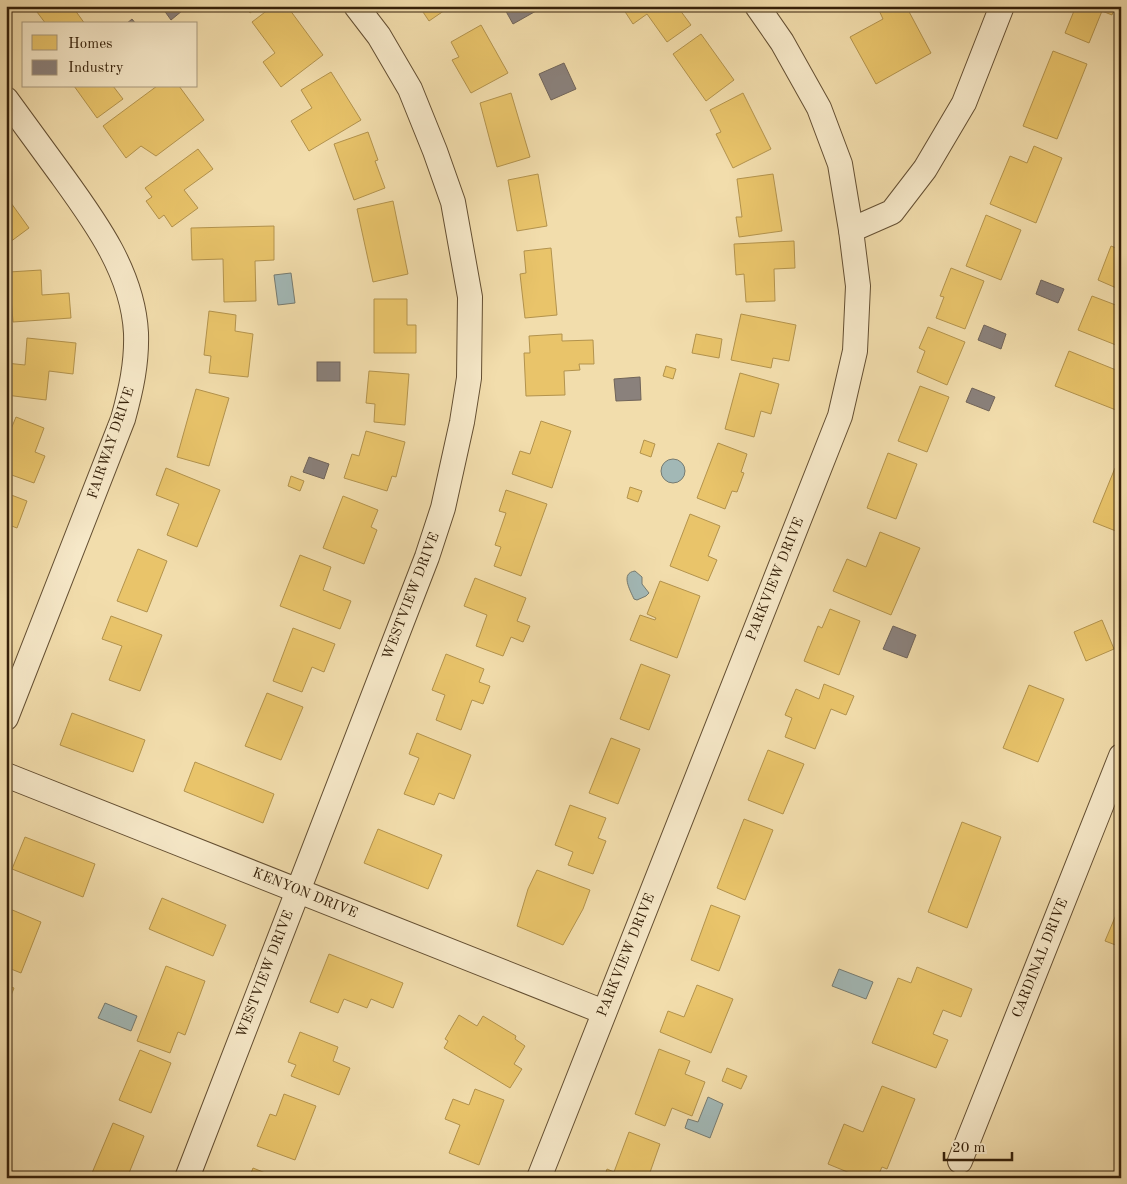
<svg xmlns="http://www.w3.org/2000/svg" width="1127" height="1184" font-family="'Old Standard TT',serif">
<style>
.water{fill:#a2b8b6;stroke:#767b71}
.homes{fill:#e9c46a;stroke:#b3934d}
.industry{fill:#8a817c;stroke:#70645a}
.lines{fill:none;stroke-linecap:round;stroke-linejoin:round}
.street-casing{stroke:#644f32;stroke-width:26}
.street{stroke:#f7e9c9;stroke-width:24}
.labels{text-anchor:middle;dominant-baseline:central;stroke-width:5;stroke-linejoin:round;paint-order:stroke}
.street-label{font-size:14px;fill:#352009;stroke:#f7e9c9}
</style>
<rect width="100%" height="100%" fill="#f2ddac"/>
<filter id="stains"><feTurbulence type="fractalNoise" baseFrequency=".004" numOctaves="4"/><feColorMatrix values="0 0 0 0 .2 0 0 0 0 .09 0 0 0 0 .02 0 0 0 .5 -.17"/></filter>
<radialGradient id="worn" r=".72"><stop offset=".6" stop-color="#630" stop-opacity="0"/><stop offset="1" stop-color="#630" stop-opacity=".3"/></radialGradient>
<g class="water">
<path d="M291 273 295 303 278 305 274 275Z"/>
<circle cx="673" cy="471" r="12"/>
<path d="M635 571 642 577V584L649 593 646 596 637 600 634 599C630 590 620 573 635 571Z"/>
<path d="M839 969 873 982 866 999 832 986Z"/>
<path d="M105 1003 137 1016 131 1031 98 1018Z"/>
<path d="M708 1097 723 1104 710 1138 685 1128 688 1119 698 1122Z"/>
</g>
<g class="homes">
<path d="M45 6H72L85 24H46L37 12Z"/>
<path d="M246 6H259L250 13Z"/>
<path d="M273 6H287L323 55 281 87 263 62 275 53 252 22Z"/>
<path d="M419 6H451L429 21Z"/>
<path d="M623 6H677L691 25 667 42 647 14 633 24 622 7Z"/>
<path d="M877 6H906L931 53 876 84 850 37 883 19Z"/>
<path d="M1076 6H1115L1112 15 1102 11 1089 43 1065 33Z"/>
<path d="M481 25 508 73 471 93 452 60 459 57 451 42Z"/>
<path d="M701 34 734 80 706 101 673 54Z"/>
<path d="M1053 51 1087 64 1057 139 1023 126Z"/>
<path d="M331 72 361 120 309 151 291 121 312 108 301 90Z"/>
<path d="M74 86H113L123 99 97 118Z"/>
<path d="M157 86H179L204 120 156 156 141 146 126 158 103 126Z"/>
<path d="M511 93 530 157 497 167 480 103Z"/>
<path d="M743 93 771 149 733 168 716 134 721 132 710 110Z"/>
<path d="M368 132 378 160 375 161 385 188 354 200 334 144Z"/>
<path d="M1034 146 1062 158 1036 223 990 204 1010 156 1027 163Z"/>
<path d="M198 149 213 169 184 190 198 208 172 227 164 215 159 219 146 201 152 197 145 188Z"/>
<path d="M538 174 547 226 517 231 508 180Z"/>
<path d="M773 174 782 231 739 237 736 217H742L737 179Z"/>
<path d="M6 196 29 228 6 245Z"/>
<path d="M393 201 408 274 373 282 357 209Z"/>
<path d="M986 215 1021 230 1001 280 966 266Z"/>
<path d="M274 226V260L255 261 256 301 224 302 223 259 192 260 191 228Z"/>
<path d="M794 241 795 268 774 269 775 301 746 302 744 274 736 275 734 244Z"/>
<path d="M1111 246 1121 250V290L1098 280Z"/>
<path d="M551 248 557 315 525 318 520 274 526 273 524 251Z"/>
<path d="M951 268 984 281 965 329 936 318 944 297 940 296Z"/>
<path d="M41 270 42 295 69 293 71 318 13 322 9 272Z"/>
<path d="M1092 296 1121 307V347L1078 330Z"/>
<path d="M374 299H407V325H416V353H374Z"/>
<path d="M209 311 236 315 235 331 253 334 248 377 209 373 211 356 204 355Z"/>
<path d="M741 314 796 325 789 361 773 358 771 368 731 360Z"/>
<path d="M928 327 965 342 947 385 917 372 925 351 919 348Z"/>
<path d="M562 334V341L593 340 594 364H579L580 370 564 371 565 395 526 396 524 353H530L529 336Z"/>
<path d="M696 334 722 339 719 358 692 353Z"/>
<path d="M27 338 76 343 73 374 49 371 46 400 6 395V363L25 365Z"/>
<path d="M1069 351 1121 372V412L1055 386Z"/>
<path d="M666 366 676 369 673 379 663 376Z"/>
<path d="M369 371 409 374 405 425 374 422 375 404 366 403Z"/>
<path d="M740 373 779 384 771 414 761 411 754 437 725 429Z"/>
<path d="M920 386 949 397 927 452 898 441Z"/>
<path d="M196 389 229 398 209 466 177 457Z"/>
<path d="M16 417 44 428 35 452 45 456 34 483 6 473V441Z"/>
<path d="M541 421 571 431 552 488 512 474 520 451 530 454Z"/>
<path d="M366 431 405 442 396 477 392 476 387 491 344 478 352 454 359 456Z"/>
<path d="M644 440 655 444 651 457 640 453Z"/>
<path d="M718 443 747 454 741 472 744 473 737 492 732 491 725 509 697 498Z"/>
<path d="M888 453 917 464 896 519 867 508Z"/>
<path d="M166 468 220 490 197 547 167 535 179 504 156 495Z"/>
<path d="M1115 468 1121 471V533L1093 522Z"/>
<path d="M291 476 304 481 300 491 288 486Z"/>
<path d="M630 487 642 491 638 502 627 498Z"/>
<path d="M506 490 547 504 521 576 494 566 501 547 495 545 506 513 499 511Z"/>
<path d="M6 493 27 501 17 528 9 525 6 532Z"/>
<path d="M343 496 378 510 371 527 377 530 364 564 323 548Z"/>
<path d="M690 514 720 526 708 556 717 560 708 581 670 566Z"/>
<path d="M880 532 920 548 891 615 833 591 847 559 866 567Z"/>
<path d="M138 549 167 561 147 612 117 601Z"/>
<path d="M300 555 331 567 323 590 351 601 340 629 280 606Z"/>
<path d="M475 578 526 598 517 621 530 626 523 642 511 637 503 656 476 646 487 615 464 606Z"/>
<path d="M660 581 700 596 677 658 630 640 640 615 655 620 656 618 647 614Z"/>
<path d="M830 609 860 621 839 675 804 661 818 626 822 628Z"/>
<path d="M111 616 162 635 140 691 109 680 122 646 102 639Z"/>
<path d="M1102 620 1114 649 1086 661 1074 632Z"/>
<path d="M293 628 335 644 324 672 312 667 302 692 273 681Z"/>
<path d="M446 654 484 669 479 682 490 686 483 704 472 700 461 730 436 720 445 695 432 690Z"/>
<path d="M641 664 670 675 649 730 620 719Z"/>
<path d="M824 684 854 696 846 715 831 709 815 749 785 737 792 718 785 715 796 689 819 699Z"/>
<path d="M1029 685 1064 699 1038 762 1003 748Z"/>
<path d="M267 693 303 707 281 760 245 746Z"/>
<path d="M72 713 145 740 133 772 60 745Z"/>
<path d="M417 733 471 755 454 799 439 793 434 805 404 794 419 758 409 754Z"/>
<path d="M611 738 640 749 618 804 589 793Z"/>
<path d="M768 750 804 764 783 814 748 800Z"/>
<path d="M195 762 274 794 263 823 184 791Z"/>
<path d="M570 805 606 818 598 838 606 841 593 874 568 865 573 852 555 845Z"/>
<path d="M744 819 773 830 745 900 717 888Z"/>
<path d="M962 822 1001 837 967 928 928 912Z"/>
<path d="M378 829 442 855 428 889 364 863Z"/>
<path d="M25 837 95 864 83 897 12 869Z"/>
<path d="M537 870 590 890 583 909 563 945 517 926 528 889Z"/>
<path d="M162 898 226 925 213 956 149 929Z"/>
<path d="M1121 903V947L1105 941Z"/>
<path d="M711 905 740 916 719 971 691 960Z"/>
<path d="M10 909 41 922 21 973 6 967V919Z"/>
<path d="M329 954 403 983 393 1008 371 999 367 1008 344 999 338 1013 310 1002Z"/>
<path d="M166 966 205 981 185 1035 178 1032 170 1053 137 1041Z"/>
<path d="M917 967 972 989 961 1017 943 1010 933 1034 948 1040 936 1068 872 1043 898 978 911 983Z"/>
<path d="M6 985 14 988 6 1008Z"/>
<path d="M697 985 733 999 711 1053 660 1032 668 1011 684 1017Z"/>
<path d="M459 1015 477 1026 483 1016 516 1036 515 1039 525 1046 514 1064 522 1069 510 1088 444 1048 448 1041 445 1039Z"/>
<path d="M300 1032 338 1047 333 1061 350 1068 339 1095 291 1076 296 1065 288 1062Z"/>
<path d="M659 1049 690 1061 685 1074 705 1082 692 1116 672 1108 665 1126 635 1114Z"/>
<path d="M140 1050 171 1063 151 1113 119 1100Z"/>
<path d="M727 1068 747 1076 741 1089 722 1081Z"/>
<path d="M882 1086 915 1099 887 1169 882 1167 877 1178H862L828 1164 844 1124 863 1132Z"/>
<path d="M475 1089 504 1100 479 1165 449 1153 460 1125 445 1119 453 1099 469 1105Z"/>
<path d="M284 1094 316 1106 295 1160 257 1146 270 1114 276 1116Z"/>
<path d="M113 1123 144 1136 127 1178H103L92 1173Z"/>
<path d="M629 1132 660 1144 648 1178H604L607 1169 614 1172Z"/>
<path d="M253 1168 278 1178H249Z"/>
<path d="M447 1173 460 1178H445Z"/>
</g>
<g class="industry">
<path d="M161 6H188L171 20Z"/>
<path d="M503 6H533L536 11 513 24Z"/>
<path d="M132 19 136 24H126Z"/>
<path d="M564 63 576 89 551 100 539 74Z"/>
<path d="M1041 280 1064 289 1058 303 1036 294Z"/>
<path d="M984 325 1006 334 1001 349 978 340Z"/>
<rect x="317" y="362" width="23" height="19"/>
<path d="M640 377 641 400 616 401 614 379Z"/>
<path d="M972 388 995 397 989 411 966 402Z"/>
<path d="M309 457 329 464 324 479 303 472Z"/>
<path d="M893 626 916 635 907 658 883 649Z"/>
<path d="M52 1173 64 1178H50Z"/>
</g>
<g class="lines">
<g class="street-casing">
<g id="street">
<path d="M757 6 782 42 819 108 840 164 851 230"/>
<path d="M6 99C24 124 42 148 60 173 94 220 133 272 136 333 137 363 131 390 123 419L6 718"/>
<path d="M6 775 604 1012"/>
<path d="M960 1161 1121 756"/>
<path d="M187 1178 427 557 443 508 462 422 469 378 470 297 453 202 435 151 410 89 379 36 356 6"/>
<path d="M539 1178 840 416 855 351 858 286 851 230 892 212 925 169 964 103 1002 6"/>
</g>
</g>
<use href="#street" class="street"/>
</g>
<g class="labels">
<g class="street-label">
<text transform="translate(111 443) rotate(-71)">FAIRWAY DRIVE</text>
<text transform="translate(775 579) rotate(-68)">PARKVIEW DRIVE</text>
<text transform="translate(411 596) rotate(-69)">WESTVIEW DRIVE</text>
<text transform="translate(305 893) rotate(22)">KENYON DRIVE</text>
<text transform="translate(626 955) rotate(-68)">PARKVIEW DRIVE</text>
<text transform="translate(1040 958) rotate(-68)">CARDINAL DRIVE</text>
<text transform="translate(265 974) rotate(-69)">WESTVIEW DRIVE</text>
</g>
</g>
<rect width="1127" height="1184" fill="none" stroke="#f2ddac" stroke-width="25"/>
<rect x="8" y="8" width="1112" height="1169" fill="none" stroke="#352009" stroke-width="2.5"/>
<rect x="12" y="12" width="1102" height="1159" fill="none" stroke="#352009"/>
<rect x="22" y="22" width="175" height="65" fill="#f7e9c9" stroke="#a9997c"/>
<rect x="32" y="35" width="25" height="15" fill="#e9c46a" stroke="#a9997c"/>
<text x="68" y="48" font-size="15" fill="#352009">Homes</text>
<rect x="32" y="60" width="25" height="15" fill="#8a817c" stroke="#a9997c"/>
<text x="68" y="72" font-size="15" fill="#352009">Industry</text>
<path d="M944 1152v8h68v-8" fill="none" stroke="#352009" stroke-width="2.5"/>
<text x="952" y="1152" font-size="15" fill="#352009" stroke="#f7e9c9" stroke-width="4" paint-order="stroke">20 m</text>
<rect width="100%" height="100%" filter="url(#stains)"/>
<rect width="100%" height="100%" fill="url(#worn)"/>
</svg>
